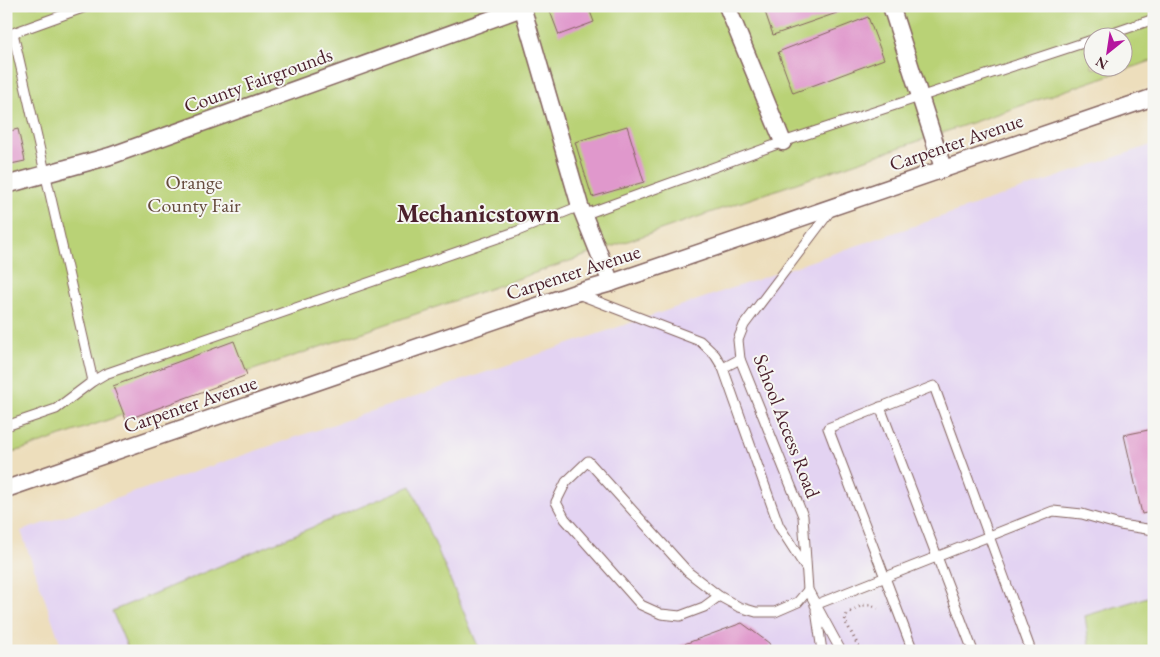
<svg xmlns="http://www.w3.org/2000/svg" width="1160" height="657" font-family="'EB Garamond',serif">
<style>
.built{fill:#e3d3f2}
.green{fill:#b9d276;stroke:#827850;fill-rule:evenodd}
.building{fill:#e098cc}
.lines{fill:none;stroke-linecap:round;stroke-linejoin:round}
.service-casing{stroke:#83625e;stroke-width:11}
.minor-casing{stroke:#83625e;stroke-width:19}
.path{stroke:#83625e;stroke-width:3;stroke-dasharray:1 4;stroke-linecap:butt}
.service{stroke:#fff;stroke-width:9}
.minor{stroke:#fff;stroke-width:16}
.labels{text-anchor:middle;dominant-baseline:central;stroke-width:4;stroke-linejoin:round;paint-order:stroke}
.street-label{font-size:20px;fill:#4a1f2b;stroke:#f6f6f2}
.park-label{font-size:20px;fill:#664c3e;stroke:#f6f6f2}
.district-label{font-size:25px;font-weight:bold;fill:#4a1f2b;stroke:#f6f6f2}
</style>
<rect width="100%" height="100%" fill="#f6f6f2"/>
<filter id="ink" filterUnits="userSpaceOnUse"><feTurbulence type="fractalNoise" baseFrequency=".02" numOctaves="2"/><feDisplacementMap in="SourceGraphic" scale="10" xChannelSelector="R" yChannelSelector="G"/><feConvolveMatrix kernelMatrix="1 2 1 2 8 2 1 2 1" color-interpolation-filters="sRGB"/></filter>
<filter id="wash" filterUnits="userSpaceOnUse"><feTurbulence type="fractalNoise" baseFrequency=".0096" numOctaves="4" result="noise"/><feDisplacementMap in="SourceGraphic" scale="20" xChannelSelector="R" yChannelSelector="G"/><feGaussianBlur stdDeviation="1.12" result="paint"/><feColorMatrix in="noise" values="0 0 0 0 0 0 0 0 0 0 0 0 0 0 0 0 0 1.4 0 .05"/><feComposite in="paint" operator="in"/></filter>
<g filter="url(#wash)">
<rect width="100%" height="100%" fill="#eddebc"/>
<path class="built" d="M1154 144V651H63L21 531Z"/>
<g class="green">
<path d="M6 6H1154V60L6 455ZM1092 38H1122V68H1092Z"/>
<path d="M411 486 480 651H129L112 611Z"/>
<path d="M1154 595V651H1090L1085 616Z"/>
</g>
<g id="blocks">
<g class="building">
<path d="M548 6H588L594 22 559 35Z"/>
<path d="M763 6H854V7L773 35Z"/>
<path d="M868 17 884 59 793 93 778 52Z"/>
<path d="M627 126 644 182 592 197 575 142Z"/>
<path d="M18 129 25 161 6 165V132Z"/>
<path d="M234 341 247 375 126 420 113 386Z"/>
<path d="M1153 429 1154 511 1142 514 1124 435Z"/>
<path d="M742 623 769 643 772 651H665Z"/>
</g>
</g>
</g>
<g filter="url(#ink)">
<use href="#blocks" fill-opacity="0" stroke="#83625e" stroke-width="1"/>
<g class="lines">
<g class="service-casing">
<g id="service">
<path d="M88 6 13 33 93 381"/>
<path d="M1099 38 1154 19"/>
<path d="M831 210 744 325 738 340 740 359 803 516 808 590 841 651"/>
<path d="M583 215 783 142 1092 40"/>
<path d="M578 294 700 341 715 355 723 368 779 526 806 568"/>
<path d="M723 368 740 359"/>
<path d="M880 407 973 651"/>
<path d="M6 426 56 409 93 381 105 374 515 232 580 206"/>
<path d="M719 596 704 607 680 616 661 614 641 605 565 519 556 502 566 482 588 461 688 572 719 596 739 607 756 612H775L798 602 808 590"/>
<path d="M815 605 1053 511 1082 514 1120 525 1154 530"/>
<path d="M816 610 822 651"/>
<path d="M913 651 828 428 934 386 1031 651"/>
</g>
</g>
<g class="minor-casing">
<g id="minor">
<path d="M522 6 580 206 611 283"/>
<path d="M727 6 783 142"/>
<path d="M891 6 943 168"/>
<path d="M6 185 110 156 522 8"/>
<path d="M6 489 575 293 611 283 1154 97"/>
</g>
</g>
<path class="path" d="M861 651 845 621 847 614C859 607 864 601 878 608"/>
<use href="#service" class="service"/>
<use href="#minor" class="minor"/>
</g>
</g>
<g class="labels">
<g class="street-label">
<text transform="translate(258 80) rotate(-20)">County Fairgrounds</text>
<text transform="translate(956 142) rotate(-19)">Carpenter Avenue</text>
<text transform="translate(573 272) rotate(-18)">Carpenter Avenue</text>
<text transform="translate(190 404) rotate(-19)">Carpenter Avenue</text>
<text transform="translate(787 426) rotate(69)">School Access Road</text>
</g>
<g class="park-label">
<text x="194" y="182">Orange<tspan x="194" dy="23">County Fair</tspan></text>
</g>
<g class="district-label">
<text x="478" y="213">Mechanicstown</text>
</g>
</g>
<rect width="1160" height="657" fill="none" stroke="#f6f6f2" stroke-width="25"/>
<g transform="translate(1108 52) rotate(210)"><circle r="24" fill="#f6f6f2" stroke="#b1a0a2"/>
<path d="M0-4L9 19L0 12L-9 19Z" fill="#b5179e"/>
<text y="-8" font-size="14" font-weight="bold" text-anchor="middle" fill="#4a1f2b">N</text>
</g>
</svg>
